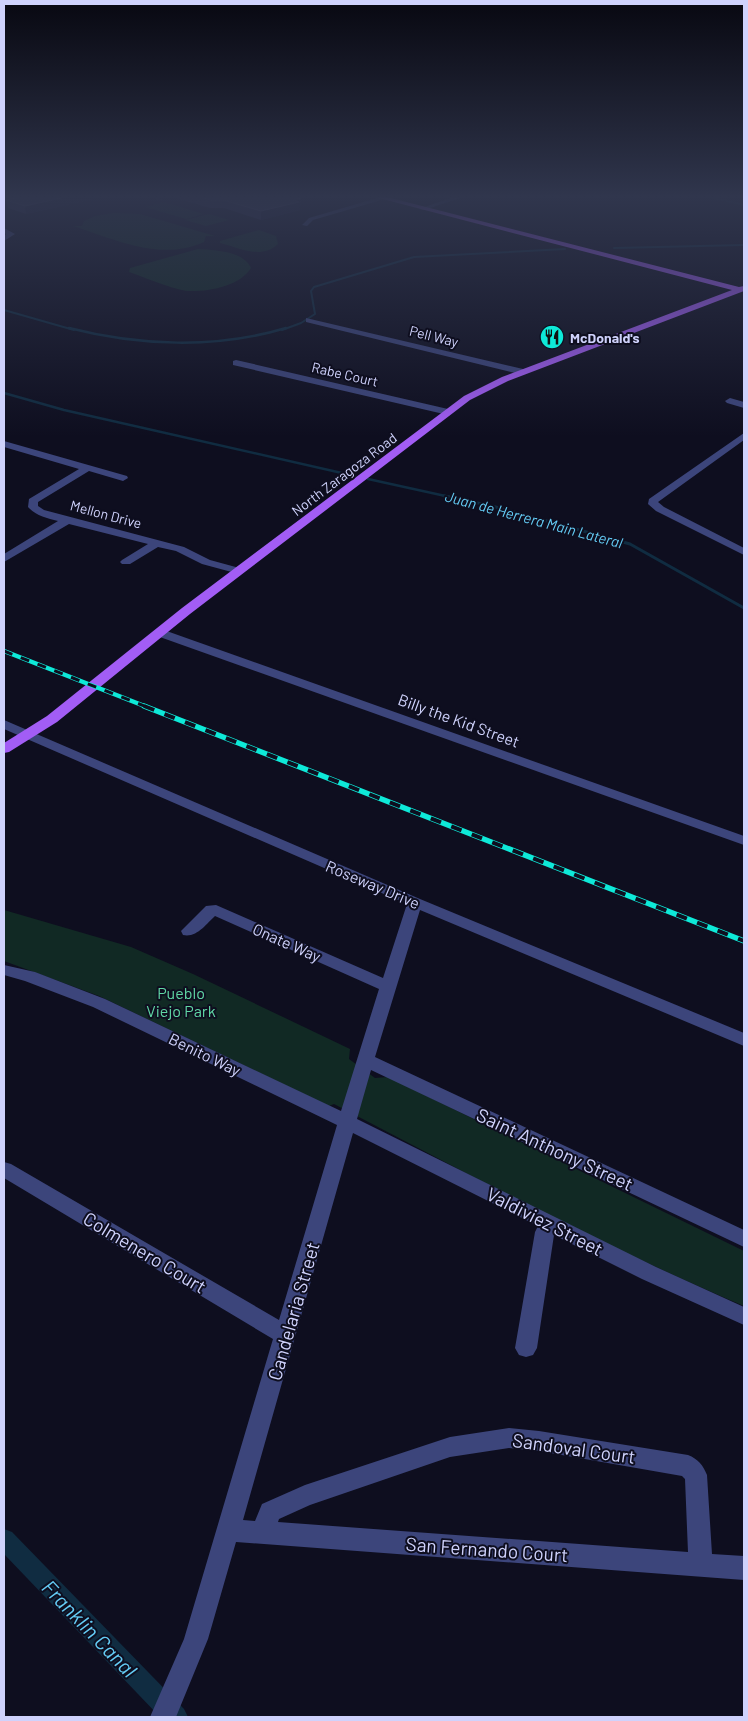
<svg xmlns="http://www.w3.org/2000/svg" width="748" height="1721" font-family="Barlow,sans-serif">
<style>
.green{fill:#112924}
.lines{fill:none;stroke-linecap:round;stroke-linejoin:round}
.stream-far2{stroke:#102c41;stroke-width:2}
.stream-far1{stroke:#102c41;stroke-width:2.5}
.stream{stroke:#102c41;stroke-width:3}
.canal{fill:#102c41;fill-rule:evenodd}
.minor{fill:#3c457b;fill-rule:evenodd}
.major{fill:#a25df5;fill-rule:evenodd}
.rail-far1-casing{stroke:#0ee9d8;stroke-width:4.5}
.rail-casing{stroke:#0ee9d8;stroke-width:5.5}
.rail-far1{stroke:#0e0e1f;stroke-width:3;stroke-dasharray:9;stroke-linecap:butt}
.rail{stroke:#0e0e1f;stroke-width:4;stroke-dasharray:11;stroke-linecap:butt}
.wall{fill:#29284c}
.shaded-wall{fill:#161632}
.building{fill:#3a3a5f;stroke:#525278}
.labels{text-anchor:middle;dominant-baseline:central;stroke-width:4;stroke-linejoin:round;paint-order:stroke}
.far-street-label{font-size:14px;fill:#cfd2fc;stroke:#0e0e1f}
.far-poi-label{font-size:14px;font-weight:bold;fill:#cfd2fc;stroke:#0e0e1f;text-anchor:start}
.far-water-label{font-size:15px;font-style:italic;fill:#64ccf5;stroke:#0e0e1f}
.street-label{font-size:16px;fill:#cfd2fc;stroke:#0e0e1f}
.park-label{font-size:16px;fill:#60d7a5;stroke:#0e0e1f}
.near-street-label{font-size:19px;fill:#cfd2fc;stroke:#0e0e1f}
.near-water-label{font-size:21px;font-style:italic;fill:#64ccf5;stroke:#0e0e1f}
</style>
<rect width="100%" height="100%" fill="#0e0e1f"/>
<g class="green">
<path d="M164 202 204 214 186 219 145 207Z"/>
<path d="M113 213 140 214 215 236H206L204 242C161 262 114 239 73 226H82L84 221 95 216Z"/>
<path d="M209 214 229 220 206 226 185 220Z"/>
<path d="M259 230 276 236 278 244C261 260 240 248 220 243V241Z"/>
<path d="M198 249C214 250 244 251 251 268 240 286 209 292 188 291 174 290 144 277 129 272L130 268Z"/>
<path d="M4 910 131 947 193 974 350 1049 349 1059 375 1078 388 1077 744 1251V1306C604 1247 470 1175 334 1104L329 1106 99 996 4 961Z"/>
</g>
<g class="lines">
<g class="stream-far2">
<path d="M705 196 744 205"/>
<path d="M614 248 744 245"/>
<path d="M4 310 74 330"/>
<path d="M282 330 301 323 315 314 311 291 314 287 414 257 565 249"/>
</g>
<g class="stream-far1">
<path d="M69 328C139 346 216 349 286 328"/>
<path d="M4 393 64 410 355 476"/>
<path d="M368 479 450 497"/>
</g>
<path class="stream" d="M444 496 492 506 630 544 744 608"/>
<path class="canal" d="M4 1529 12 1532 184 1709 188 1717H160L4 1554Z"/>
<g class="minor">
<path d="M384 196 385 199 313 220 307 226 302 225 309 218Z"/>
<path d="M456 196H466L424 210 419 209Z"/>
<path d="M4 228 15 234 4 241V236L6 234 4 233Z"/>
<path d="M306 318 523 369 527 372 523 375 306 322Z"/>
<path d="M236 360 448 409 453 412 448 415 233 365V361Z"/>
<path d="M730 398 744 402V408L727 403 725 401Z"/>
<path d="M744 433V440L658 502 664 507 744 548V555L656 511 648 504 649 499Z"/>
<path d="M4 441 127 476 128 478 123 481 89 471 38 502V506L44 510 184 547 210 560 243 569 245 571 239 574 202 564 176 551 158 547 130 564H122L120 562 122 560 148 544 69 524 4 562V554L58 521C47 518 36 516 28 507L29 499 79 469 4 447Z"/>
<path d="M161 629 744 836V845L157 636 155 633Z"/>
<path d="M4 720 420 899 744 1033V1046L420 910 375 1057 744 1230V1247L371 1070 357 1119 656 1267 744 1307V1325L642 1279 554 1235 537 1348 533 1355 526 1357 519 1355 515 1348 535 1232 538 1226 353 1133 243 1520 255 1521 262 1504 305 1485 450 1437 509 1428 539 1431 688 1455C698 1459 703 1465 707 1475L712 1554 744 1556V1580L236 1542 208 1639 176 1717H150L184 1639 273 1339 4 1178V1162L11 1164 279 1320 337 1125 93 1007 25 981 4 975V965L35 972 105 999 341 1111 379 989 215 916C206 924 197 938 183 935L181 931 206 906 216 905 383 978 407 904 4 729ZM509 1448 539 1451 682 1476 685 1479 688 1552 278 1522 279 1519 310 1505 450 1457Z"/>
</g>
<path class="major" d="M371 196H383L739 287 744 286V291L508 381 470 400 190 614 57 722 9 752 4 753V743L47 716 182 608 464 396 502 377 732 290Z"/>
<g class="rail-far1-casing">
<path id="rail-far1" d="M4 651 147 707"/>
</g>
<g class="rail-casing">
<path id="rail" d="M144 706 744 941"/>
</g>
<use href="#rail-far1" class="rail-far1"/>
<use href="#rail" class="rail"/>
</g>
<g class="wall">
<path d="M23 196H107L26 214 8 208 6 200Z"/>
<path d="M146 196H294L301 198V206L299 207 300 210 261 220 224 208H210L172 197 159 200Z"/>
</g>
<g class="shaded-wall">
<path d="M70 196H107L26 214 25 206Z"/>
<path d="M159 196H172V197L159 200Z"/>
<path d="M301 198V206L299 207 300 210 261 220V211Z"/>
</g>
<g class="building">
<path d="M23 196H70L25 206 6 200Z"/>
<path d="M197 196H294L301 198 294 200 299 202 261 211 223 200H210Z"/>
</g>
<linearGradient id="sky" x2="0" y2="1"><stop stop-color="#080811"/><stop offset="0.45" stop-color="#30364d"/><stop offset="1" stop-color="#30364d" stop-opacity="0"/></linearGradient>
<rect width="748" height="437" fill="url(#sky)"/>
<defs>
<g id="restaurant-disc" transform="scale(1.25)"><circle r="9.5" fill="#0ee9d8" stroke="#0e0e1f"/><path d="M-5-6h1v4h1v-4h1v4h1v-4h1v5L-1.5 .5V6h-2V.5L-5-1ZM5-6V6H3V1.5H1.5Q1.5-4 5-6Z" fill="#111"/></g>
</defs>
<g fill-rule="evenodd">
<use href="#restaurant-disc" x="552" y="337"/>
</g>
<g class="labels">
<g class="far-street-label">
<text transform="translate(434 336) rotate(14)">Pell Way</text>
<text transform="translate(345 374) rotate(13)">Rabe Court</text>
<text transform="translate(344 474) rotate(-37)">North Zaragoza Road</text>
<text transform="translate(106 514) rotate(15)">Mellon Drive</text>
</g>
<g class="far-poi-label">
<text x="570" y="337">McDonald's</text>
</g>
<g class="far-water-label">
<text transform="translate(534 519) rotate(15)">Juan de Herrera Main Lateral</text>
</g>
<g class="street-label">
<text transform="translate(459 720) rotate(20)">Billy the Kid Street</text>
<text transform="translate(373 884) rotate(23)">Roseway Drive</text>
<text transform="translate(287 942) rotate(24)">Onate Way</text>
<text transform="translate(205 1054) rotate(26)">Benito Way</text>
</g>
<g class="park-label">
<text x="181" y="992">Pueblo<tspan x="181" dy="18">Viejo Park</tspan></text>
</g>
<g class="near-street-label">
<text transform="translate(555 1149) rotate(25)">Saint Anthony Street</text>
<text transform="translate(545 1221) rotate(27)">Valdiviez Street</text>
<text transform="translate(145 1252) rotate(31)">Colmenero Court</text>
<text transform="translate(293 1311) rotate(-74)">Candelaria Street</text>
<text transform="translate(574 1448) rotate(8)">Sandoval Court</text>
<text transform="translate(487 1549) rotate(4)">San Fernando Court</text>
</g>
<g class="near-water-label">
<text transform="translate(90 1628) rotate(46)">Franklin Canal</text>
</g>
</g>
<rect width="748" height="1721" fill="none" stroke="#cfd2fc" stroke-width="10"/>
</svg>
